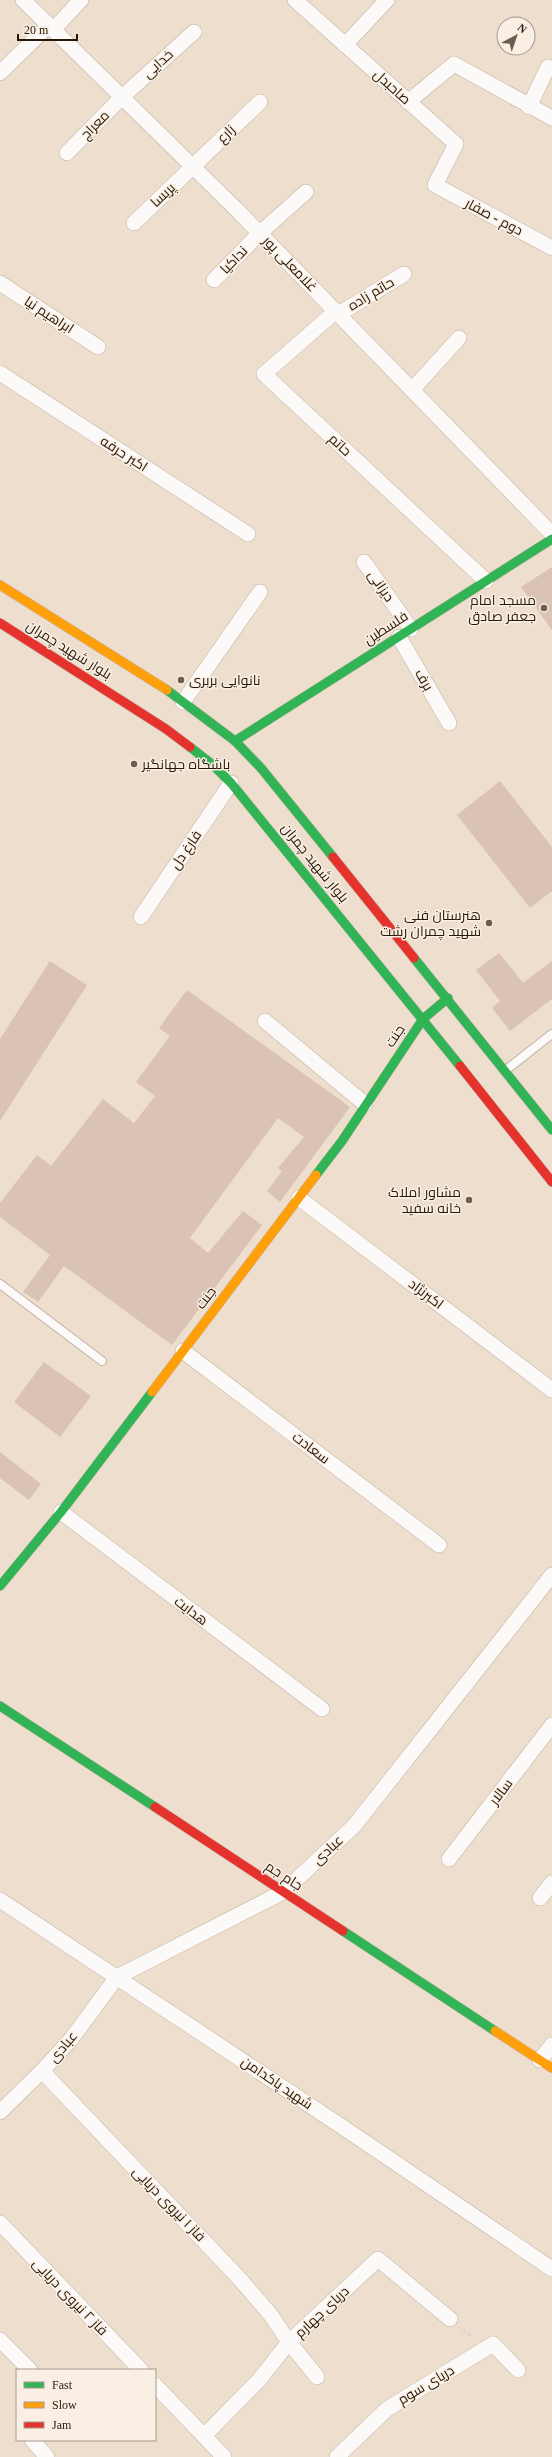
<svg xmlns="http://www.w3.org/2000/svg" width="552" height="2457" font-family="'Times New Roman',Cairo,serif">
<style>
.building{fill:#dac3b4}
.lines{fill:none;stroke-linecap:round;stroke-linejoin:round}
.lane-casing{stroke:#c1b1a1;stroke-width:10}
.street-casing{stroke:#c1b1a1;stroke-width:16}
.fast-casing{stroke:#c1b1a1;stroke-width:10}
.slow-casing{stroke:#c1b1a1;stroke-width:10}
.jam-casing{stroke:#c1b1a1;stroke-width:10}
.path{stroke:#dad5d0;stroke-width:2.5;stroke-dasharray:4 2;stroke-linecap:butt}
.lane{stroke:#fcfaf8;stroke-width:8}
.street{stroke:#fcfaf8;stroke-width:15}
.fast{stroke:#30b455;stroke-width:9}
.slow{stroke:#ff9f0a;stroke-width:9}
.jam{stroke:#e5322d;stroke-width:9}
.poi-dot{fill:#6e5d4b;stroke:#f9efe5;stroke-width:1.5}
.labels{text-anchor:middle;dominant-baseline:central;stroke-width:3;stroke-linejoin:round;paint-order:stroke}
.street-label{font-size:14px;fill:#291805;stroke:#f9efe5}
.poi-label{font-size:14px;fill:#291805;stroke:#f9efe5;text-anchor:end}
</style>
<rect width="100%" height="100%" fill="#eedece"/>
<g class="building">
<path d="M552 567V630L521 587Z"/>
<path d="M500 781 552 847V891L530 908 457 815Z"/>
<path d="M499 953 523 983 552 961V999L510 1031 492 1008 500 1001 476 970Z"/>
<path d="M50 961 87 985 0 1121V1039Z"/>
<path d="M187 990 350 1107 280 1202 267 1191 282 1171 278 1168 304 1137 278 1118 190 1238 208 1253 243 1211 262 1225 172 1345 64 1266 38 1302 23 1292 50 1255 0 1217V1203L37 1155 51 1166 103 1099 134 1123 155 1096 136 1082 170 1036 159 1028Z"/>
<path d="M44 1362 91 1396 60 1437 14 1402Z"/>
<path d="M0 1452 41 1484 29 1500 0 1478Z"/>
</g>
<g class="lines">
<g class="lane-casing">
<g id="lane">
<path d="M506 1070 552 1034"/>
<path d="M0 1284 102 1361"/>
</g>
</g>
<g class="street-casing">
<g id="street">
<path d="M23 0 237 210 552 534"/>
<path d="M295 0 456 144 435 185 552 248"/>
<path d="M53 30 81 0"/>
<path d="M345 45 387 0"/>
<path d="M0 73 49 25"/>
<path d="M408 102 454 64 552 118"/>
<path d="M529 107 548 67"/>
<path d="M67 153 122 97 194 32"/>
<path d="M134 223 260 102"/>
<path d="M214 280 260 233 306 192"/>
<path d="M0 283 98 347"/>
<path d="M336 311 264 374 486 581"/>
<path d="M339 314 404 274"/>
<path d="M0 373 248 534"/>
<path d="M412 390 459 338"/>
<path d="M364 562 411 629"/>
<path d="M399 637 449 723"/>
<path d="M183 702 260 592"/>
<path d="M141 917 231 783"/>
<path d="M265 1021 365 1104"/>
<path d="M299 1198 552 1390"/>
<path d="M183 1351 439 1545"/>
<path d="M61 1512 322 1709"/>
<path d="M449 1859 552 1725"/>
<path d="M540 1898 552 1883"/>
<path d="M0 1900 347 2130 552 2269"/>
<path d="M540 2060 552 2045"/>
<path d="M42 2071 238 2277 270 2314 289 2342 317 2377"/>
<path d="M0 2112 42 2071 72 2038 117 1977 283 1892 354 1826 552 1575"/>
<path d="M0 2223 141 2370"/>
<path d="M0 2340 30 2370"/>
<path d="M155 2385 224 2457"/>
<path d="M204 2436 259 2380 289 2342 378 2259 450 2319"/>
<path d="M32 2440 47 2457"/>
<path d="M337 2457 387 2409 493 2344 518 2370"/>
</g>
</g>
<g class="fast-casing">
<g id="fast">
<path d="M167 690 235 741 261 768 333 857"/>
<path d="M235 741 552 539"/>
<path d="M190 747 213 765 231 783 460 1066"/>
<path d="M414 958 552 1130"/>
<path d="M316 1175 342 1141 423 1019 448 998"/>
<path d="M0 1586 61 1512 152 1392"/>
<path d="M0 1706 155 1807"/>
<path d="M343 1931 495 2031"/>
</g>
</g>
<g class="slow-casing">
<g id="slow">
<path d="M0 585 167 690"/>
<path d="M152 1392 316 1175"/>
<path d="M495 2031 552 2068"/>
</g>
</g>
<g class="jam-casing">
<g id="jam">
<path d="M0 623 166 729 190 747"/>
<path d="M333 857 414 958"/>
<path d="M460 1066 552 1182"/>
<path d="M155 1807 343 1931"/>
</g>
</g>
<path class="path" d="M463 2330 472 2337"/>
<use href="#lane" class="lane"/>
<use href="#street" class="street"/>
<use href="#fast" class="fast"/>
<use href="#slow" class="slow"/>
<use href="#jam" class="jam"/>
</g>
<g class="poi-dot">
<circle cx="544" cy="608" r="4"/>
<circle cx="181" cy="680" r="4"/>
<circle cx="134" cy="764" r="4"/>
<circle cx="489" cy="923" r="4"/>
<circle cx="469" cy="1200" r="4"/>
</g>
<g class="labels">
<g class="street-label">
<text transform="translate(158 64) rotate(-42)">خدایی</text>
<text transform="translate(392 87) rotate(42)">صاحبدل</text>
<text transform="translate(95 125) rotate(-45)">معراج</text>
<text transform="translate(226 134) rotate(-44)">زارع</text>
<text transform="translate(163 195) rotate(-44)">پریسا</text>
<text transform="translate(494 217) rotate(28)">دوم - صفار</text>
<text transform="translate(234 260) rotate(-46)">نداکیا</text>
<text transform="translate(290 264) rotate(46)">غلامعلی پور</text>
<text transform="translate(371 294) rotate(-31)">حاتم زاده</text>
<text transform="translate(49 315) rotate(33)">ابراهیم نیا</text>
<text transform="translate(340 445) rotate(43)">حاتم</text>
<text transform="translate(124 454) rotate(33)">اکبر حرفه</text>
<text transform="translate(381 586) rotate(56)">دیزانی</text>
<text transform="translate(386 628) rotate(-33)">فلسطین</text>
<text transform="translate(69 650) rotate(32)">بلوار شهید چمران</text>
<text transform="translate(424 680) rotate(60)">برف</text>
<text transform="translate(186 850) rotate(-56)">فارغ دل</text>
<text transform="translate(315 863) rotate(51)">بلوار شهید چمران</text>
<text transform="translate(395 1036) rotate(-56)">جنت</text>
<text transform="translate(426 1294) rotate(37)">اکبرنژاد</text>
<text transform="translate(206 1298) rotate(-53)">جنت</text>
<text transform="translate(311 1448) rotate(37)">سعادت</text>
<text transform="translate(191 1611) rotate(37)">هدایت</text>
<text transform="translate(501 1792) rotate(-53)">سالار</text>
<text transform="translate(328 1850) rotate(-43)">عبادی</text>
<text transform="translate(284 1876) rotate(33)">جام جم</text>
<text transform="translate(63 2047) rotate(-50)">عبادی</text>
<text transform="translate(277 2083) rotate(34)">شهید پاکدامن</text>
<text transform="translate(169 2204) rotate(46)">فاز ۱ نیروی دریایی</text>
<text transform="translate(70 2297) rotate(46)">فاز ۲ نیروی دریایی</text>
<text transform="translate(322 2312) rotate(-43)">دریای چهارم</text>
<text transform="translate(426 2385) rotate(-31)">دریای سوم</text>
</g>
<g class="poi-label">
<text x="536" y="600">مسجد امام<tspan x="536" dy="16">جعفر صادق</tspan></text>
<text x="189" y="680" text-anchor="start">نانوایی بربری</text>
<text x="142" y="764" text-anchor="start">باشگاه جهانگیر</text>
<text x="481" y="915">هنرستان فنی<tspan x="481" dy="16">شهید چمران رشت</tspan></text>
<text x="461" y="1192">مشاور املاک<tspan x="461" dy="16">خانه سفید</tspan></text>
</g>
</g>
<rect x="16" y="2369" width="140" height="72" fill="#f9efe5" stroke="#a6998b"/>
<rect x="24" y="2382" width="20" height="6" fill="#30b455" stroke="#a6998b"/>
<text x="52" y="2389" font-size="12" fill="#291805">Fast</text>
<rect x="24" y="2402" width="20" height="6" fill="#ff9f0a" stroke="#a6998b"/>
<text x="52" y="2409" font-size="12" fill="#291805">Slow</text>
<rect x="24" y="2422" width="20" height="6" fill="#e5322d" stroke="#a6998b"/>
<text x="52" y="2429" font-size="12" fill="#291805">Jam</text>
<g transform="translate(516 36) rotate(40)"><circle r="19" fill="#f9efe5" stroke="#a6998b"/>
<path d="M0-3L7 15L0 10L-7 15Z" fill="#6e5d4b"/>
<text y="-6" font-size="11" font-weight="bold" text-anchor="middle" fill="#291805">N</text>
</g>
<path d="M18 34v6h59v-6" fill="none" stroke="#291805" stroke-width="2"/>
<text x="24" y="34" font-size="12" fill="#291805" stroke="#f9efe5" stroke-width="3" paint-order="stroke">20 m</text>
</svg>
